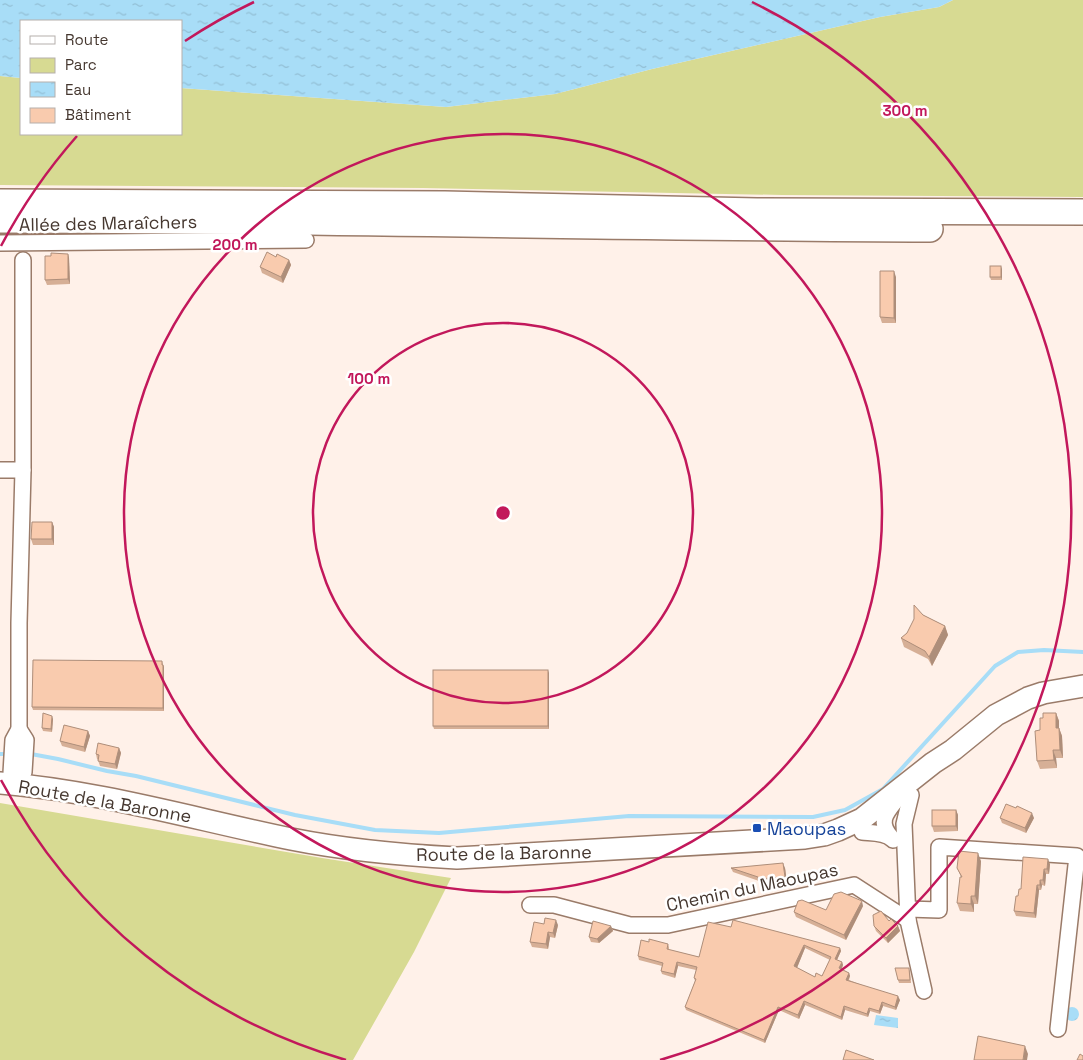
<svg xmlns="http://www.w3.org/2000/svg" width="1083" height="1060" font-family="'Space Grotesk',sans-serif">
<style>
.green{fill:#d7da92}
.water{fill:url(#water-ripples)}
.lines{fill:none;stroke-linecap:round;stroke-linejoin:round}
.stream{stroke:#a8ddf7;stroke-width:4}
.minor-casing{stroke:#9a7b69;stroke-width:18}
.secondary-casing{stroke:#9a7b69;stroke-width:24}
.trunk-casing{stroke:#9a7b69;stroke-width:28}
.minor{stroke:#fff;stroke-width:15}
.secondary{stroke:#fff;stroke-width:21}
.trunk{stroke:#fff;stroke-width:25}
.wall{fill:#d6af96;fill-rule:evenodd}
.shaded-wall{fill:#ae8e7a}
.building{fill:#f9cbae;stroke:#ae8e7a;fill-rule:evenodd}
.ring{fill:none;stroke:#c2185b;stroke-width:2.5}
.transit-dot{fill:#1a4fb4;stroke:#fff;stroke-width:2}
.labels{text-anchor:middle;dominant-baseline:central;stroke-width:5;stroke-linejoin:round;paint-order:stroke}
.street-label{font-size:18px;fill:#45372f;stroke:#fff}
.transit-label{font-size:18px;fill:#164399;stroke:#fff;text-anchor:start}
.centre{fill:#c2185b;stroke:#fff;stroke-width:2.5}
.ring-label{font-size:15px;text-anchor:middle;font-weight:bold;fill:#c2185b;stroke:#fff;stroke-width:5;stroke-linejoin:round;paint-order:stroke}
</style>
<defs>
<pattern id="water-ripples" width="26" height="14" patternUnits="userSpaceOnUse" patternTransform="scale(1.25)"><rect width="26" height="14" fill="#a8ddf7"/><path d="M2 4q2-2 4 0t4 0M15 11q2-2 4 0t4 0" fill="none" stroke="#92bed4"/></pattern>
</defs>
<rect width="100%" height="100%" fill="#fff1e9"/>
<g class="green">
<path d="M953 0H1083V197L782 195 423 188 0 185V76L21 78V134H181V88L446 107 555 94 652 69 880 17 939 7Z"/>
<path d="M0 803 322 858 451 878 414 952 353 1060H0Z"/>
</g>
<g class="water">
<path d="M0 0H953L939 7 880 17 652 69 555 94 446 107 181 88V21H21V78L0 76Z"/>
<circle cx="1072" cy="1014" r="7"/>
<path d="M876 1015 898 1018V1028L874 1025Z"/>
</g>
<g class="lines">
<g class="stream">
<path d="M0 754H4"/>
<path d="M31 754 58 759 107 771 136 776 295 815 375 830 439 833 629 816 813 817 845 810 883 789 995 666 1018 652 1044 650 1083 652"/>
</g>
<g class="minor-casing">
<g id="minor">
<path d="M0 243 306 240"/>
<path d="M0 470H23"/>
<path d="M17 784 11 773 13 740 19 729V623L23 470V260"/>
<path d="M17 784 24 772 26 740 19 729"/>
<path d="M862 832C872 833 886 832 893 840"/>
<path d="M891 837C877 821 887 812 898 798"/>
<path d="M530 905H554L630 925H668L854 885 908 920 904 824 911 795"/>
<path d="M908 909 939 910V847L1077 856 1058 1029"/>
<path d="M908 920 924 991"/>
</g>
</g>
<g class="secondary-casing">
<path id="secondary" d="M0 783C99 791 194 819 291 839 346 850 401 855 457 858L805 838 824 835 838 830 862 819 933 763 953 750 996 715 1028 698 1043 693 1083 686"/>
</g>
<g class="trunk-casing">
<g id="trunk">
<path d="M0 202 445 204 757 211 1083 212"/>
<path d="M0 220C310 220 620 228 930 229"/>
</g>
</g>
<use href="#minor" class="minor"/>
<use href="#secondary" class="secondary"/>
<use href="#trunk" class="trunk"/>
</g>
<g class="wall">
<path d="M68 254 69 258 70 284 47 285 45 280 51 256Z"/>
<path d="M289 260 291 265 283 283 262 273 260 267Z"/>
<path d="M1002 269V280H991L990 277Z"/>
<path d="M896 277V323H882L880 317Z"/>
<path d="M52 522 54 527V545H33L31 539Z"/>
<path d="M923 615 945 626 948 635 932 666 928 659 904 647 901 638 907 633Z"/>
<path d="M162 661 164 667V711L33 710 32 707Z"/>
<path d="M549 673V729H434L433 726Z"/>
<path d="M1056 713 1059 721V728L1062 736 1063 758H1056L1057 768 1040 769 1037 761 1040 730 1043 718Z"/>
<path d="M53 719 52 732 43 731 42 728Z"/>
<path d="M88 731 90 736 85 752 62 746 60 741Z"/>
<path d="M119 748 121 753 117 769 100 766 98 760 97 759 96 754Z"/>
<path d="M956 810 958 815V831L934 832 932 826Z"/>
<path d="M1000 818H1034L1026 833 1002 823Z"/>
<path d="M981 861 978 904H974V912L960 911 957 903 961 877 957 868Z"/>
<path d="M1050 864 1049 874H1046L1045 886 1042 885 1041 890H1039L1036 918 1016 916 1014 911 1018 896 1021 889Z"/>
<path d="M731 868H785L787 882 760 884 759 881 733 872Z"/>
<path d="M863 906 846 940 796 917 794 912 826 910Z"/>
<path d="M889 921 898 926 900 931 888 943 876 931 874 926Z"/>
<path d="M558 925 555 938 550 937 548 949 532 947 530 942Z"/>
<path d="M611 926 613 931 599 943 591 942 589 937Z"/>
<path d="M731 927 840 948 841 951 837 960 842 962 843 965 842 969 849 973 850 976 849 980 900 1000 896 1010 883 1006 880 1014 870 1011 868 1017 845 1010 842 1020 805 1005 799 1019 779 1010 765 1043 686 1010 685 1007 695 981 694 978 696 970 678 966 675 978 662 974 661 971 662 966 639 960 638 956 649 942 668 944 669 947V950L699 957ZM805 948 830 960 822 976 815 977 797 968Z"/>
<path d="M910 970 911 983H899L898 980Z"/>
</g>
<g class="shaded-wall">
<path d="M68 254 69 258 70 284 68 279Z"/>
<path d="M289 260 291 265 283 283 281 277Z"/>
<path d="M1001 266 1002 269V280L1001 277Z"/>
<path d="M894 271 896 277V323L894 318Z"/>
<path d="M52 522 54 527V545L52 539Z"/>
<path d="M945 626 948 635 932 666 929 657Z"/>
<path d="M163 665 164 667V711L163 708Z"/>
<path d="M548 670 549 673V729L548 726Z"/>
<path d="M1056 713 1059 721V736L1056 728Z"/>
<path d="M52 716 53 719 52 732 51 729Z"/>
<path d="M1059 728 1062 736 1063 758 1060 750Z"/>
<path d="M88 731 90 736 85 752 84 747Z"/>
<path d="M119 748 121 753 117 769 115 764Z"/>
<path d="M1053 750 1056 758 1057 768 1054 760Z"/>
<path d="M956 810 958 815V831L956 826Z"/>
<path d="M1032 813 1034 818 1026 833 1025 828Z"/>
<path d="M978 853 981 861 978 904 975 896Z"/>
<path d="M1048 859 1050 864 1049 874 1047 869Z"/>
<path d="M783 863 785 868 787 882 785 877Z"/>
<path d="M1044 869 1046 874 1045 886 1043 880Z"/>
<path d="M1040 880 1042 885 1041 890 1040 885Z"/>
<path d="M1037 885 1039 890 1036 918 1034 913Z"/>
<path d="M971 896 974 904V912L971 904Z"/>
<path d="M862 901 863 906 846 940 844 935Z"/>
<path d="M556 920 558 925 555 938 553 933Z"/>
<path d="M611 926 613 931 599 943 597 939Z"/>
<path d="M898 926 900 931 888 943 886 938Z"/>
<path d="M548 932 550 937 548 949 546 944Z"/>
<path d="M804 945 805 948 796 970 794 966Z"/>
<path d="M840 948 841 951 836 962 835 959Z"/>
<path d="M677 962 678 966 675 978 674 974Z"/>
<path d="M842 962 843 965 840 972 839 968Z"/>
<path d="M849 973 850 976 847 983 846 980Z"/>
<path d="M898 996 900 1000 896 1010 895 1007Z"/>
<path d="M804 1001 805 1005 799 1019 798 1015Z"/>
<path d="M882 1002 883 1006 880 1014 879 1011Z"/>
<path d="M844 1006 845 1010 842 1020 841 1017Z"/>
<path d="M778 1007 779 1010 765 1043 764 1040Z"/>
<path d="M869 1008 870 1011 868 1017 867 1014Z"/>
<path d="M1025 1046 1028 1054 1027 1060H1023Z"/>
</g>
<g class="building">
<path d="M267 252 276 257 277 254 289 260 281 277 260 267Z"/>
<path d="M51 253 68 254V279L45 280V256H51Z"/>
<rect x="990" y="266" width="11" height="11"/>
<path d="M880 271H894V318L880 317Z"/>
<path d="M32 522H52V539H31Z"/>
<path d="M914 605 923 615 945 626 929 657 925 651 901 638 907 633 914 619Z"/>
<path d="M33 660 162 661V665H163V708L32 707Z"/>
<rect x="433" y="670" width="115" height="56"/>
<path d="M43 713 52 716 51 729 42 728Z"/>
<path d="M1043 713H1056V728H1059L1060 750H1053L1054 760 1037 761 1035 731 1040 730V718H1043Z"/>
<path d="M64 725 88 731 84 747 60 741Z"/>
<path d="M98 743 119 748 115 764 98 761 99 755 96 754Z"/>
<path d="M1006 804 1016 808 1017 806 1032 813 1025 828 1000 818Z"/>
<rect x="932" y="810" width="24" height="16"/>
<path d="M959 851 978 853 975 896H971V904L957 903 960 877H962L957 868Z"/>
<path d="M1023 857 1048 859 1047 869H1044L1043 880H1040V885H1037L1034 913 1014 911 1016 896H1018L1019 889H1021Z"/>
<path d="M783 863 785 877 758 879V877L731 868Z"/>
<path d="M841 892 862 901 844 935 794 912 798 901 802 900 826 910 834 894Z"/>
<path d="M881 911 889 921 891 919 898 926 886 938 874 926 873 915Z"/>
<path d="M545 918 556 920 553 933 548 932 546 944 530 942 534 922 544 924Z"/>
<path d="M733 920 840 948 835 959 842 962 839 968 849 973 846 980 898 996 895 1007 882 1002 879 1011 869 1008 867 1014 844 1006 841 1017 804 1001 798 1015 778 1007 764 1040 685 1007 696 979 694 978 697 967 677 962 674 974 661 971 663 963 638 956 641 940 649 942V939L668 944 667 949 699 957 708 922 731 927ZM804 945 831 957 822 976 816 973 815 977 794 966Z"/>
<path d="M593 921 611 926 597 939 589 937Z"/>
<path d="M895 968H909L910 980H898Z"/>
<path d="M978 1036 1025 1046 1023 1060H974Z"/>
<path d="M846 1050 874 1060H843Z"/>
<path d="M1080 1054 1083 1056V1060H1077Z"/>
</g>
<g class="ring">
<circle cx="503" cy="513" r="190"/>
<circle cx="503" cy="513" r="379"/>
<path d="M346 1060A569 569 0 0 1 1 780M1 246A569 569 0 0 1 77 136M185 41A569 569 0 0 1 254 2M752 2A569 569 0 0 1 660 1060"/>
</g>
<rect class="transit-dot" x="752" y="823" width="10" height="10" rx="2.5"/>
<g class="labels">
<g class="street-label">
<text transform="translate(108 223) rotate(-1)">Allée des Maraîchers</text>
<text transform="translate(105 801) rotate(10)">Route de la Baronne</text>
<text transform="translate(504 853) rotate(-1)">Route de la Baronne</text>
<text transform="translate(752 887) rotate(-12)">Chemin du Maoupas</text>
</g>
<g class="transit-label">
<text x="767" y="828">Maoupas</text>
</g>
</g>
<circle cx="503" cy="513" r="8" class="centre"/>
<g class="ring-label">
<text x="905" y="116">300 m</text>
<text x="235" y="250">200 m</text>
<text x="369" y="384">100 m</text>
</g>
<rect x="20" y="20" width="162" height="115" fill="#ffffff" stroke="#b5afac"/>
<rect x="30" y="36" width="25" height="8" fill="#ffffff" stroke="#b5afac"/>
<text x="65" y="45" font-size="15" fill="#45372f">Route</text>
<rect x="30" y="58" width="25" height="15" fill="#d7da92" stroke="#b5afac"/>
<text x="65" y="70" font-size="15" fill="#45372f">Parc</text>
<rect x="30" y="82" width="25" height="15" fill="url(#water-ripples)" stroke="#b5afac"/>
<text x="65" y="95" font-size="15" fill="#45372f">Eau</text>
<rect x="30" y="108" width="25" height="15" fill="#f9cbae" stroke="#b5afac"/>
<text x="65" y="120" font-size="15" fill="#45372f">Bâtiment</text>
</svg>
